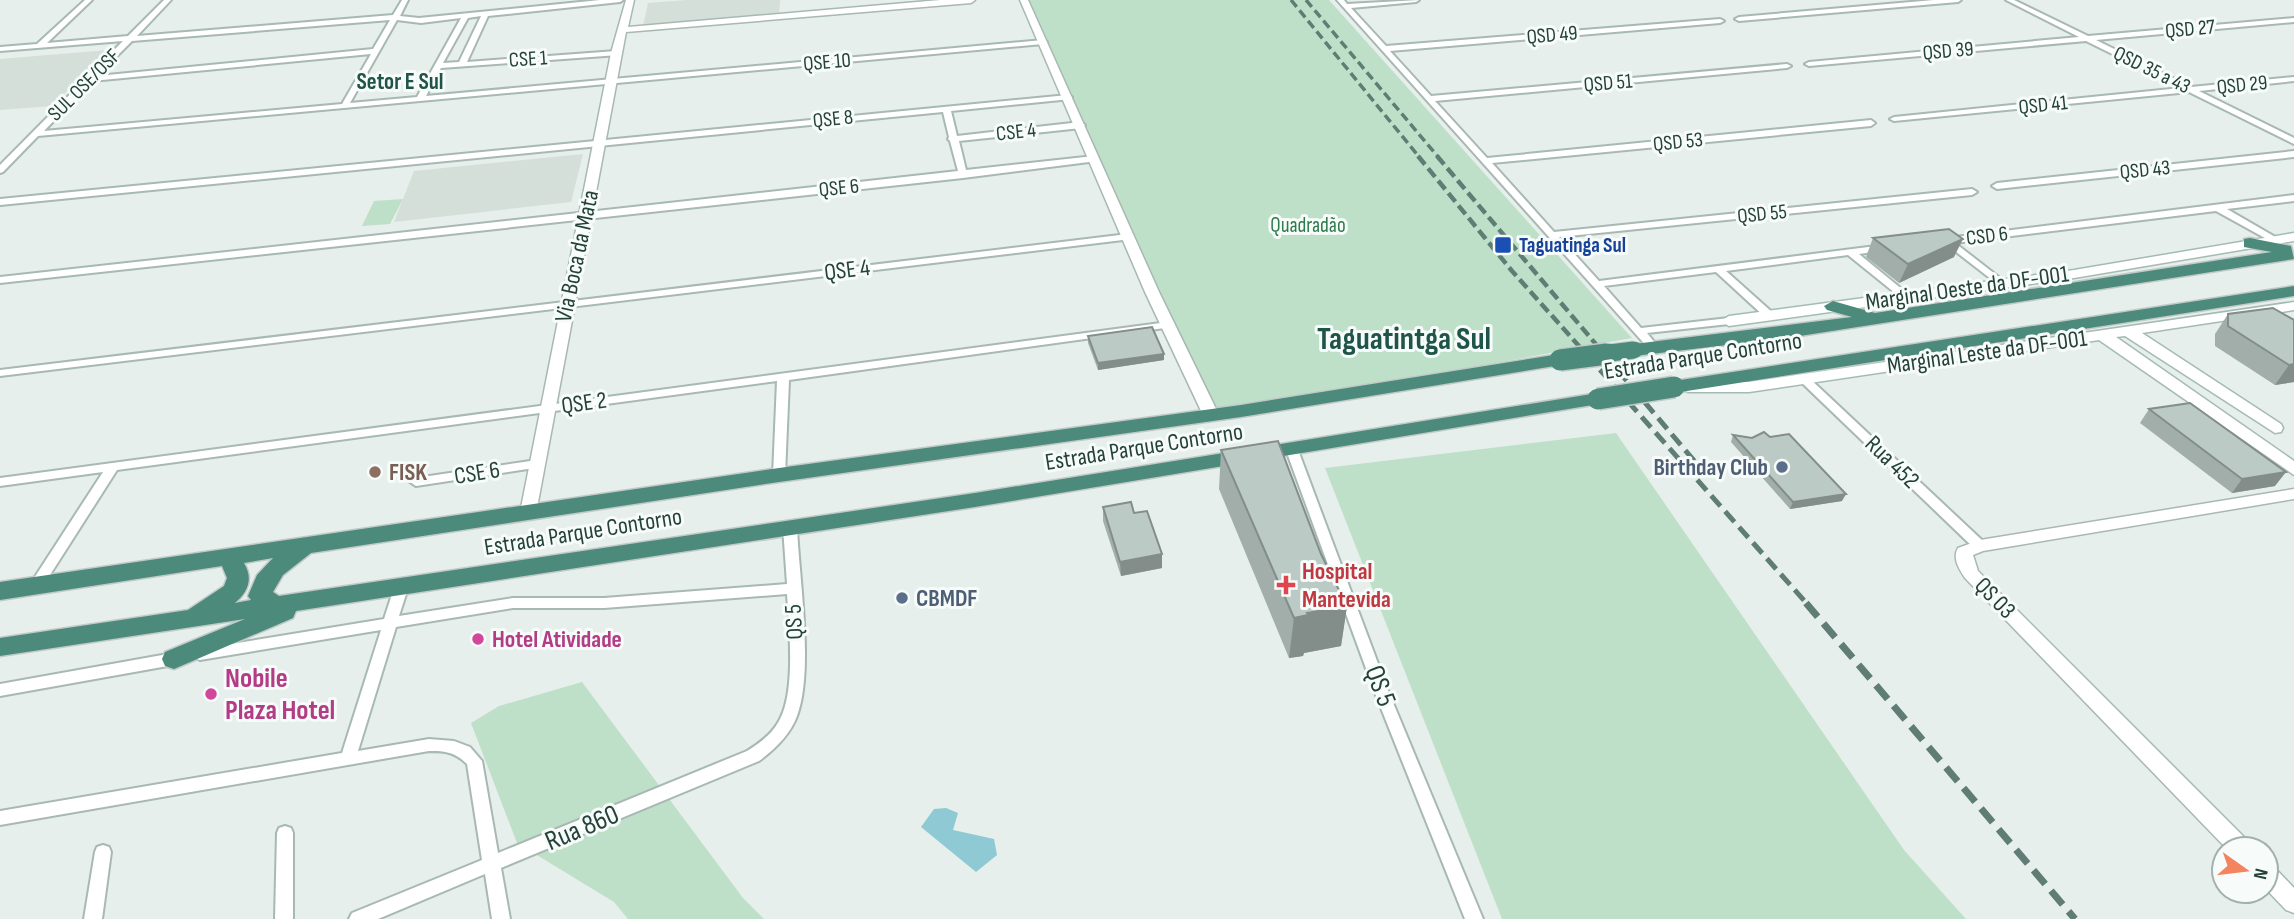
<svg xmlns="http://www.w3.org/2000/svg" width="2294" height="919" font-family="'Sofia Sans Condensed',sans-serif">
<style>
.built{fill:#d4dfda}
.green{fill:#bfe0c8}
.water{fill:#8ec9d4}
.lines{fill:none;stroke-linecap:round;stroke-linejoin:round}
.minor-casing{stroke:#a8b8b2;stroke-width:4}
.tertiary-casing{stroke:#a8b8b2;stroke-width:3}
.secondary-casing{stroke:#a4bbb3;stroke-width:3}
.trunk-casing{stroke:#c2cac8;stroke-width:3}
.minor{fill:#fff;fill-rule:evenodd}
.tertiary{fill:#fff;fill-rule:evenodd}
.secondary{fill:#fff;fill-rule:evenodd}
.trunk{fill:#4c8a7c;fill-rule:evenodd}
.rail-far3{stroke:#5f7d75;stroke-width:3.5;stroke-dasharray:9 4.5;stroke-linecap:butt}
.rail-far2{stroke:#5f7d75;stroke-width:4.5;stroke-dasharray:11 5;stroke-linecap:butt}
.rail-far1{stroke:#5f7d75;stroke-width:5;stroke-dasharray:14 7;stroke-linecap:butt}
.rail{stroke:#5f7d75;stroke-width:7;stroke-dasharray:18 9;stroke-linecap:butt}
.trunk-bridge-far1-casing{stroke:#c2cac8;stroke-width:19;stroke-linecap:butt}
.trunk-bridge-casing{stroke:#c2cac8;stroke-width:24;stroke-linecap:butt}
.trunk-bridge-far1{stroke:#4c8a7c;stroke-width:17}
.trunk-bridge{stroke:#4c8a7c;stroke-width:21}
.wall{fill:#a1aea9}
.shaded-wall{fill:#838d89}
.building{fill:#bbcac4;stroke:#838d89;stroke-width:2}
.transit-dot{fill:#1a4fb4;stroke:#f7fbf9;stroke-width:2.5}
.service-dot{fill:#5c6f8a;stroke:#f7fbf9;stroke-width:2.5}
.education-dot{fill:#8d6e63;stroke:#f7fbf9;stroke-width:2.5}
.health-dot{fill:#e0444e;stroke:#f7fbf9;stroke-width:2.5}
.hotel-dot{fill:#d1479c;stroke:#f7fbf9;stroke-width:2.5}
.labels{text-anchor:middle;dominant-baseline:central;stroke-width:6;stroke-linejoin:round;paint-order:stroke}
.far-street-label{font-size:21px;fill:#24423a;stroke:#f7fbf9}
.far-park-label{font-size:21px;fill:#2d7a4b;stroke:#f7fbf9}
.far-transit-label{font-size:21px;font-weight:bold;fill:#164399;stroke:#f7fbf9;text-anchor:start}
.far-quarter-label{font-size:23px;font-weight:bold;fill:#1f5548;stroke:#f7fbf9}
.street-label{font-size:24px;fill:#24423a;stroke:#f7fbf9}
.service-label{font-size:24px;font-weight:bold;fill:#4e5e75;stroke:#f7fbf9;text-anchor:end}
.education-label{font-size:24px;font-weight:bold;fill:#785e54;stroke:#f7fbf9;text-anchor:start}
.health-label{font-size:24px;font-weight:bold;fill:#be3a42;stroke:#f7fbf9;text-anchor:start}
.hotel-label{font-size:24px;font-weight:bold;fill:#b23c85;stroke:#f7fbf9;text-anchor:start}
.near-hotel-label{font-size:28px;font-weight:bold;fill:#b23c85;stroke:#f7fbf9;text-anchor:start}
.near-street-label{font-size:28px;fill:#24423a;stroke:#f7fbf9}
.district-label{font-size:32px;font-weight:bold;fill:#1f5548;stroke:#f7fbf9}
</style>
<rect width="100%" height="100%" fill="#e6efeb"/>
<g class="built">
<path d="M687 0H780L779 15 643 26 648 3Z"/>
<path d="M108 50 52 106 0 110V59Z"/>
<path d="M583 154 571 202 394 222 414 171Z"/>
</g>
<g class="green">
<path d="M1025 0H1329L1632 338 1211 415Z"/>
<path d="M403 199 390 224 362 226 374 201Z"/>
<path d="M1616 433 1904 850 1966 919H1502L1325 468Z"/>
<path d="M582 682 743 898 764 919H628L614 902 517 843 471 723 499 706Z"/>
</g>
<path class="water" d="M946 808 958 813 953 830 994 839 997 855 976 872 921 827 934 809Z"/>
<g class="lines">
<g class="minor-casing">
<g id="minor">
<path d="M85 0H92L47 43 128 36 164 0H171L137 36 393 15 402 0H408L400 16 419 18 600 0H623L620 2 488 16 467 62 616 51H619V55L441 68 426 96 1043 40 1047 42 1043 44 38 136 3 172 0 173V165L123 41 0 51V47L37 44ZM481 16 459 62 443 63 468 18ZM461 18 417 97 350 103 397 20 421 23ZM390 20 373 49 97 76 132 41ZM371 54 342 104 44 131 92 81Z"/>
<path d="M1337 0H1344L1347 4 1419 0 1416 2 1351 8 1386 46 1720 19 1724 21 1720 23 1390 51 1431 96 1787 64 1791 66 1787 68 1435 101 1487 158 1871 120 1875 123 1871 126 1492 163 1554 232 1972 189 1977 192 1972 195 1559 237 1599 281 1884 245 1889 248 1887 250 1859 254 1909 295 1908 297H1900L1848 255 1726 271 1773 313 1774 315 1769 318 1765 317 1716 272 1604 286 1641 328 1729 318 1734 321 1729 324 1647 333 1659 348 1658 350H1650Z"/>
<path d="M1934 0H1961L1958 2 1739 21 1735 19 1739 17Z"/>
<path d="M2006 0H2014L2088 36 2294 18V22L2096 40 2191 87 2294 77V81L2199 91 2294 138V144L2189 92 1894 121 1890 119 1894 117 2181 88 2086 41 1809 66 1805 64 1809 62 2079 37Z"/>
<path d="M1068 95 1072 97 1071 99 951 111 957 136 1081 122 1085 125 1081 128 959 141 966 170 1094 156 1098 159 1097 161 963 178 0 283V277L958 171 950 141 948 139 949 137 943 112 0 205V199Z"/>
<path d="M2294 151V157L1997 189 1992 186 1997 183Z"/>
<path d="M2294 195V201L2227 209 2277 238 2279 240 2274 243 2216 211 1955 243 2004 281V285L2000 286 1942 241 1947 238Z"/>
<path d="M1128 234 1133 237 1131 239 0 376V370Z"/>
<path d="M1168 322 1172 323 1173 325 1172 327 789 380 785 475 779 479 773 475 777 381 117 470 41 589H31L29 586 103 472 0 486V478Z"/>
<path d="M1804 376 1808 377 1985 543 1987 546 1985 549H1975L1800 381 1798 379 1800 377Z"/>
<path d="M1292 446 1298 450 1389 693 1483 919H1465L1375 693 1286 450Z"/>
<path d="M537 460 543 464 541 467 416 486 410 482 416 478Z"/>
<path d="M790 523 797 527C799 578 814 670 797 716 790 735 775 749 759 761L501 868 510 919H492L485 874 378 919H349L352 913 482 860 467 764C455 752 445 751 429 751L0 825V811L342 753 381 630 200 660 195 658 193 654 195 650 384 619 394 588 396 584H406L408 588 399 616 513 598H604L787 584 783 527ZM787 594C789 627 796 692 779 721 772 734 760 743 747 751L498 853 482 761 470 747 454 741 429 739 358 751 396 627 513 608H604Z"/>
<path d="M179 652 184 654 186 658 184 662 179 664 0 696V684Z"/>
<path d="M285 826 291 828 293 833V919H275L277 833 279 828Z"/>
<path d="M103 845 109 847 111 852 102 919H84L95 852 97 847Z"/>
</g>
</g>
<g class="tertiary-casing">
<g id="tertiary">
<path d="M626 0H634L628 27 940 0H975L971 3 626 32 536 513 528 519 520 513 611 53Z"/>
<path d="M1020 0H1028L1159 292 1219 415 1216 418 1211 420 1203 415 1145 292Z"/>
<path d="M2294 489V499L1983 551 1973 555 1978 571 2249 842 2252 849H2227L1965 578C1959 569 1952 558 1958 548L1980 540Z"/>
<path d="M2266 864 2274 867 2294 888V913L2286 910 2266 889Z"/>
</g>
</g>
<g class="secondary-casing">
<g id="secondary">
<path d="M2294 233V241L2074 278 1729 326 1721 321 1729 316 2074 270Z"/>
<path d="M2294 302V310L2142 333 2281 424 2283 428 2281 432 2275 433 2125 336 2116 337 2294 461V475L2099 340 1749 392H1688L1680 387 1688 382H1749Z"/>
</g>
</g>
<g class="trunk-casing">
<g id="trunk">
<path d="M2250 238 2291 246 2294 259 1787 338 1634 356 1625 350 1634 344 1852 317 1827 310 1824 306 1833 301 1875 313 2272 252 2244 247V239Z"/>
<path d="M2294 286V296L1674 393 1664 387 1674 381Z"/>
<path d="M1560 354 1570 360 1567 364 1241 417 779 482 311 553 283 575 273 592 279 596 975 493 1598 393 1605 395 1608 399 1605 403 975 507 296 611 293 618 174 669 165 666 162 659 165 652 245 619 0 656V638L188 610 224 586 227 578 222 566 0 600V582L779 468 1241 405ZM273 558 257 575 248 596 251 600 235 603C249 591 253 578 244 563Z"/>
</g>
</g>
<use href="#minor" class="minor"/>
<use href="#tertiary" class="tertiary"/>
<use href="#secondary" class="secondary"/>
<use href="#trunk" class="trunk"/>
<g class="rail-far3">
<path d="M1291 0 1420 158"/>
<path d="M1306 0 1439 158"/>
</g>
<g class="rail-far2">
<path d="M1418 156 1512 271 1587 355"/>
<path d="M1437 156 1605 355"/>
</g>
<g class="rail-far1">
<path d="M1586 354 1808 605"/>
<path d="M1604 354 1696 463"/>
</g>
<path class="rail" d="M1806 603 2075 919"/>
<g class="trunk-bridge-far1-casing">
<path id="trunk-bridge-far1" d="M1594 355 1634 350"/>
</g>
<g class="trunk-bridge-casing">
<g id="trunk-bridge">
<path d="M1560 360 1607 354"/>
<path d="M1598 399 1674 387"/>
</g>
</g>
<use href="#trunk-bridge-far1" class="trunk-bridge-far1"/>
<use href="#trunk-bridge" class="trunk-bridge"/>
</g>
<g class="wall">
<path d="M1873 238 1954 257 1899 283 1866 257Z"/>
<path d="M2228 314 2294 320V382L2275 385 2215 346V334Z"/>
<path d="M1088 336 1164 354V360L1098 370 1088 343Z"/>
<path d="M2149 409 2275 486 2232 493 2140 423Z"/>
<path d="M1733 435 1752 438 1770 437 1842 501 1790 509 1731 442Z"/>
<path d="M1221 450 1321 554 1347 606 1341 646 1304 653 1303 656 1289 658 1219 489Z"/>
<path d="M1103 507 1134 513 1162 568 1121 576 1103 521Z"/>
</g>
<g class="shaded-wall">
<path d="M1963 239 1954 257 1899 283 1908 264Z"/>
<path d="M1164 354V360L1098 370V363Z"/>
<path d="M2294 364V382L2275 385 2289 365Z"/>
<path d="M2286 472 2275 486 2232 493 2242 479Z"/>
<path d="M1846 494 1842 501 1790 509 1793 502Z"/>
<path d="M1162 554V568L1121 576 1120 562Z"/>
<path d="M1347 606 1341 646 1304 653 1303 656 1289 658 1294 618 1307 613Z"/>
</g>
<g class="building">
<path d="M1949 229 1963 239 1908 264 1873 238Z"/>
<path d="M2273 308 2294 320V364L2289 365 2228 326V314Z"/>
<path d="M1152 327 1164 354 1098 363 1088 336Z"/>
<path d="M2190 403 2286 472 2242 479 2149 409Z"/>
<path d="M1764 432 1770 437 1789 434 1846 494 1793 502 1733 435 1752 438Z"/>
<path d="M1278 441 1321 554 1347 606 1307 613 1308 615 1294 618 1221 450Z"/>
<path d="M1131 502 1134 513 1147 511 1162 554 1120 562 1103 507Z"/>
</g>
<rect class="transit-dot" x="1494" y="236" width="18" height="18" rx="3.5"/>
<g class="service-dot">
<circle cx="1782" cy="467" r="7"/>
<circle cx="902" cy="598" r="7"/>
</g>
<circle class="education-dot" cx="375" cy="472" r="7"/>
<path class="health-dot" d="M1282.5 574.5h7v7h7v7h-7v7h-7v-7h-7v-7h7z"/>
<g class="hotel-dot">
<circle cx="478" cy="639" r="7"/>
<circle cx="211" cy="694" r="7"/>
</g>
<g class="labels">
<g class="far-street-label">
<text transform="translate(2190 29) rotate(-5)">QSD 27</text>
<text transform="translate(1552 35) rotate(-5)">QSD 49</text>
<text transform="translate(1948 51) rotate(-5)">QSD 39</text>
<text transform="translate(528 59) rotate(-4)">CSE 1</text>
<text transform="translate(827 62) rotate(-5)">QSE 10</text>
<text transform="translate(2152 70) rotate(26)">QSD 35 a 43</text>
<text transform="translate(1608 83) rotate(-5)">QSD 51</text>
<text transform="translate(84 85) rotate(-45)">SUL OSE/OSF</text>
<text transform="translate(2242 85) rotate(-6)">QSD 29</text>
<text transform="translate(2043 105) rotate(-6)">QSD 41</text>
<text transform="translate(833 119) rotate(-6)">QSE 8</text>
<text transform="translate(1016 132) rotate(-6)">CSE 4</text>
<text transform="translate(1678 142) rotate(-6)">QSD 53</text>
<text transform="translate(2145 170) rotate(-6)">QSD 43</text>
<text transform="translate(839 188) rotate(-6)">QSE 6</text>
<text transform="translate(1762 214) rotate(-6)">QSD 55</text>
<text transform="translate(1987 236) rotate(-7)">CSD 6</text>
</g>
<g class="far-park-label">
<text x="1308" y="225">Quadradão</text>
</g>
<g class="far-transit-label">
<text x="1519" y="245">Taguatinga Sul</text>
</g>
<g class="far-quarter-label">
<text x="400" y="82">Setor E Sul</text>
</g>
<g class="street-label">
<text transform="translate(577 256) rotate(-78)">Via Boca da Mata</text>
<text transform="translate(847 270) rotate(-7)">QSE 4</text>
<text transform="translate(1967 288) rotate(-8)">Marginal Oeste da DF-001</text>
<text transform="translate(1987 352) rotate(-8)">Marginal Leste da DF-001</text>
<text transform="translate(1703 356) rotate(-9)">Estrada Parque Contorno</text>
<text transform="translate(584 403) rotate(-8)">QSE 2</text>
<text transform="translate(1144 447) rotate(-9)">Estrada Parque Contorno</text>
<text transform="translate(1892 462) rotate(44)">Rua 452</text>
<text transform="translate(477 473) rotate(-9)">CSE 6</text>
<text transform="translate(583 532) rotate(-9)">Estrada Parque Contorno</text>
<text transform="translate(1995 598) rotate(46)">QS 03</text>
<text transform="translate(794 622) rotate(-93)">QS 5</text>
</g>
<g class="service-label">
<text x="1768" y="467">Birthday Club</text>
<text x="916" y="598" text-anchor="start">CBMDF</text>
</g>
<g class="education-label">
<text x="389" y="472">FISK</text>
</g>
<g class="health-label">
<text x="1302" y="571">Hospital<tspan x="1302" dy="28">Mantevida</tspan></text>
</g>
<g class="hotel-label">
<text x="492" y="639">Hotel Atividade</text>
</g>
<g class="near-hotel-label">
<text x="225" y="678">Nobile<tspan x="225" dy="32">Plaza Hotel</tspan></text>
</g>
<g class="near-street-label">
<text transform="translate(1380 686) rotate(69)">QS 5</text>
<text transform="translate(582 828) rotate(-23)">Rua 860</text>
</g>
<g class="district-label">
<text x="1404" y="339">Taguatintga Sul</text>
</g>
</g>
<g transform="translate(2245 870) rotate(104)"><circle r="33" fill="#f7fbf9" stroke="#a3b1ad" stroke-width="2"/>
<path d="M0-5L12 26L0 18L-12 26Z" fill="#f4845f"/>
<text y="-10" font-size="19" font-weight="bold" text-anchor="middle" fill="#24423a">N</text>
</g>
</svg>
